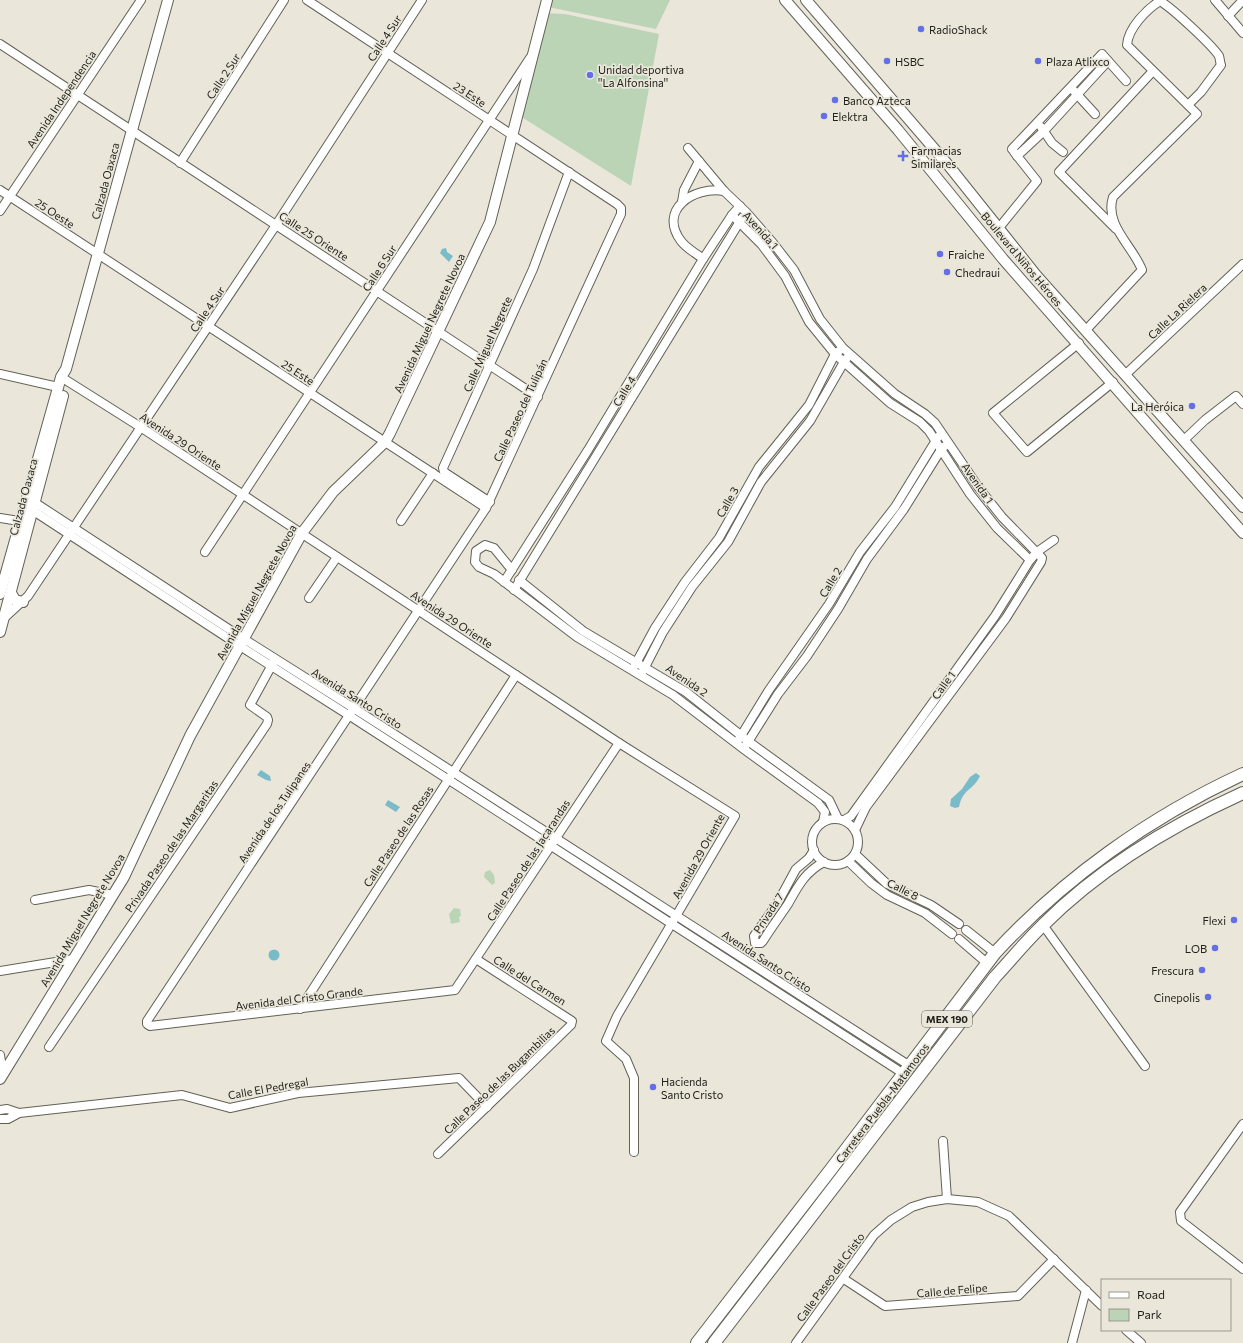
<svg xmlns="http://www.w3.org/2000/svg" width="1243" height="1343" font-family="Commissioner,sans-serif">
<style>
.green{fill:#bbd4b6}
.water{fill:#7abbca}
.lines{fill:none;stroke-linecap:round;stroke-linejoin:round}
.minor-casing{stroke:#636156;stroke-width:10}
.major-casing{stroke:#636156;stroke-width:12}
.highway-casing{stroke:#636156;stroke-width:14}
.minor{stroke:#fff;stroke-width:8}
.major{stroke:#fff;stroke-width:10}
.highway{stroke:#fff;stroke-width:12}
.poi-dot{fill:#646ee6;stroke:#eae7da;stroke-width:1.5}
.labels{text-anchor:middle;dominant-baseline:central;stroke-width:3.5;stroke-linejoin:round;paint-order:stroke}
.shield{fill:#eae7da;stroke:#5e5c55;stroke-width:1}
.shield-label{font-size:10px;font-weight:bold;fill:#22211c}
.poi-label{font-size:11px;fill:#22211c;stroke:#eae7da;text-anchor:start}
.street-label{font-size:11px;fill:#22211c;stroke:#eae7da}
</style>
<rect width="100%" height="100%" fill="#eae7da"/>
<g class="green">
<path d="M545 0H670L656 29 543 6Z"/>
<path d="M543 13 565 14 659 34 631 186 520 116Z"/>
<path d="M490 870 494 875 495 883 492 885 484 877 485 872Z"/>
<path d="M454 908 460 909 461 916 459 917 460 922 451 924 449 914Z"/>
</g>
<g class="water">
<path d="M446 248 447 252 453 256 449 262 440 253 442 249Z"/>
<path d="M261 770 270 776 271 781 266 780 257 775Z"/>
<path d="M976 773 980 776C973 791 963 788 959 807L955 808 950 806 951 799 962 789 970 777Z"/>
<path d="M388 800 400 807 396 812 385 805Z"/>
<circle cx="274" cy="955" r="5.5"/>
</g>
<g class="lines">
<g class="minor-casing">
<g id="minor">
<path d="M307 0 617 204 621 208V214L486 508 147 1021V1024L150 1026 455 990 619 743"/>
<path d="M1215 0 1243 33"/>
<path d="M1228 16 1243 0"/>
<path d="M0 44 538 397"/>
<path d="M1073 90 1095 114"/>
<path d="M1041 127 1052 143 1063 152"/>
<path d="M688 148 724 191 746 212 773 243 794 270 820 319 843 348 895 394 925 414 935 423 979 488 1002 517 1042 558 1041 562 1006 618 866 807 855 830"/>
<path d="M1012 149 1102 54 1126 81"/>
<path d="M1017 156 1044 131 1108 61"/>
<path d="M180 163 284 0"/>
<path d="M0 190 486 508"/>
<path d="M682 202 684 190 699 161"/>
<path d="M0 211 141 0"/>
<path d="M732 215 762 245 785 276 809 322 835 354 890 403 920 422 929 431 970 494 997 528 1030 560"/>
<path d="M998 229 1037 181 1014 152"/>
<path d="M1116 229 1059 172 1153 71"/>
<path d="M703 259C696 253 687 249 681 241 658 210 693 186 724 191"/>
<path d="M1086 330 1142 270C1133 246 1104 225 1113 197L1197 114 1127 45C1128 28 1147 9 1160 1 1171 7 1212 45 1219 56 1220 59 1220 63 1221 65L1201 92 1189 104"/>
<path d="M1079 343 993 413 1027 452 1113 382"/>
<path d="M0 374 58 387"/>
<path d="M1126 374 1243 264"/>
<path d="M61 377 142 428 619 743 735 816 617 1016 606 1041 626 1059 634 1078V1152"/>
<path d="M1184 440 1205 420 1236 396 1243 404"/>
<path d="M34 502 244 639 355 709 910 1066"/>
<path d="M490 502 444 472 443 468 533 269 569 172"/>
<path d="M32 510 240 646 350 716 904 1074"/>
<path d="M0 518 19 521"/>
<path d="M401 521 433 473"/>
<path d="M205 552 530 58"/>
<path d="M512 570 494 548 485 545 476 551 475 562 479 567 494 574 577 637 673 695 745 750 818 803 825 812 823 822"/>
<path d="M519 580 583 631 686 692 748 741 829 800 838 819"/>
<path d="M504 582 588 450 703 259 732 215 740 206"/>
<path d="M514 590 742 218"/>
<path d="M309 598 337 557"/>
<path d="M3 619 28 596 276 225 422 0"/>
<path d="M635 665 655 628 685 582 719 538 759 467 809 405 835 354 839 351"/>
<path d="M643 671 663 632 692 587 728 542 761 482 810 421 844 362 847 358"/>
<path d="M739 739 769 690 829 604 860 552 895 507 938 437"/>
<path d="M746 745 778 694 807 656 838 609 867 559 904 509 942 448 945 446"/>
<circle cx="835" cy="842" r="23"/>
<path d="M844 820 851 816 995 616 1030 560 1037 552 1054 540"/>
<path d="M814 850 809 858 796 869 777 904 754 936 755 943H761L763 941C771 928 780 916 788 904 798 886 805 872 824 862"/>
<path d="M855 854 887 884 931 905 959 924"/>
<path d="M848 861 871 883 887 895 925 913 952 934"/>
<path d="M35 900 89 890 113 895"/>
<path d="M1043 925 1145 1066"/>
<path d="M966 930 995 953"/>
<path d="M959 939 988 964"/>
<path d="M0 971 74 959"/>
<path d="M300 1009 516 675"/>
<path d="M49 1047 267 724 268 720 267 717 250 705 273 663"/>
<path d="M0 1055 3 1074"/>
<path d="M0 1110 7 1109 19 1113"/>
<path d="M0 1119H8L19 1113 182 1095 230 1108 298 1093 459 1078 487 1107"/>
<path d="M1243 1124 1180 1212 1181 1221 1243 1269"/>
<path d="M943 1141 947 1199"/>
<path d="M438 1154 571 1025 572 1021 476 959"/>
<path d="M844 1279 885 1306 1018 1296 1054 1259"/>
<path d="M1126 1330 1141 1343"/>
<path d="M796 1343 874 1235 891 1220 912 1207 928 1202 947 1199 978 1202 1009 1216 1102 1306"/>
<path d="M1072 1343 1086 1290"/>
</g>
</g>
<g class="major-casing">
<g id="major">
<path d="M785 0 898 130 1003 259 1243 533"/>
<path d="M806 0 949 166 1036 275 1243 507"/>
<path d="M11 593 15 600 23 602"/>
<path d="M0 594 61 377 66 369 168 0"/>
<path d="M0 632 63 396"/>
<path d="M0 1079 124 877 190 736 302 533 333 492 385 442 390 433 490 222 547 0"/>
</g>
</g>
<g class="highway-casing">
<g id="highway">
<path d="M697 1343 832 1168 995 953C1064 878 1150 817 1243 774"/>
<path d="M714 1343 995 977C1011 960 1026 941 1043 925 1100 868 1170 826 1243 793"/>
</g>
</g>
<use href="#minor" class="minor"/>
<use href="#major" class="major"/>
<use href="#highway" class="highway"/>
</g>
<g class="poi-dot">
<circle cx="921" cy="29" r="4"/>
<circle cx="887" cy="61" r="4"/>
<circle cx="1038" cy="61" r="4"/>
<circle cx="590" cy="75" r="4"/>
<circle cx="835" cy="100" r="4"/>
<circle cx="824" cy="116" r="4"/>
<path d="M901 150h4v4h4v4h-4v4h-4v-4h-4v-4h4z"/>
<circle cx="940" cy="254" r="4"/>
<circle cx="947" cy="272" r="4"/>
<circle cx="1192" cy="406" r="4"/>
<circle cx="1234" cy="920" r="4"/>
<circle cx="1215" cy="948" r="4"/>
<circle cx="1202" cy="970" r="4"/>
<circle cx="1208" cy="997" r="4"/>
<circle cx="653" cy="1087" r="4"/>
</g>
<g class="labels">
<rect class="shield" x="922" y="1011" width="50" height="16" rx="3"/>
<g class="shield-label">
<text x="947" y="1019">MEX 190</text>
</g>
<g class="poi-label">
<text x="929" y="29">RadioShack</text>
<text x="895" y="61">HSBC</text>
<text x="1046" y="61">Plaza Atlixco</text>
<text x="598" y="69">Unidad deportiva<tspan x="598" dy="13">''La Alfonsina''</tspan></text>
<text x="843" y="100">Banco Azteca</text>
<text x="832" y="116">Elektra</text>
<text x="911" y="150">Farmacias<tspan x="911" dy="13">Similares</tspan></text>
<text x="948" y="254">Fraiche</text>
<text x="955" y="272">Chedraui</text>
<text x="1184" y="406" text-anchor="end">La Heróica</text>
<text x="1226" y="920" text-anchor="end">Flexi</text>
<text x="1207" y="948" text-anchor="end">LOB</text>
<text x="1194" y="970" text-anchor="end">Frescura</text>
<text x="1200" y="997" text-anchor="end">Cinepolis</text>
<text x="661" y="1081">Hacienda<tspan x="661" dy="13">Santo Cristo</tspan></text>
</g>
<g class="street-label">
<text transform="translate(384 38) rotate(-57)">Calle 4 Sur</text>
<text transform="translate(223 76) rotate(-57)">Calle 2 Sur</text>
<text transform="translate(470 94) rotate(33)">23 Este</text>
<text transform="translate(61 99) rotate(-56)">Avenida Independencia</text>
<text transform="translate(105 181) rotate(-75)">Calzada Oaxaca</text>
<text transform="translate(55 213) rotate(33)">25 Oeste</text>
<text transform="translate(761 230) rotate(48)">Avenida 1</text>
<text transform="translate(314 236) rotate(33)">Calle 25 Oriente</text>
<text transform="translate(1022 259) rotate(50)">Boulevard Niños Héroes</text>
<text transform="translate(379 268) rotate(-57)">Calle 6 Sur</text>
<text transform="translate(207 309) rotate(-56)">Calle 4 Sur</text>
<text transform="translate(1177 311) rotate(-43)">Calle La Rielera</text>
<text transform="translate(429 323) rotate(-65)">Avenida Miguel Negrete Novoa</text>
<text transform="translate(487 344) rotate(-66)">Calle Miguel Negrete</text>
<text transform="translate(298 372) rotate(33)">25 Este</text>
<text transform="translate(624 391) rotate(-59)">Calle 4</text>
<text transform="translate(520 410) rotate(-65)">Calle Paseo del Tulipán</text>
<text transform="translate(181 441) rotate(33)">Avenida 29 Oriente</text>
<text transform="translate(978 483) rotate(55)">Avenida 1</text>
<text transform="translate(23 497) rotate(-75)">Calzada Oaxaca</text>
<text transform="translate(727 502) rotate(-60)">Calle 3</text>
<text transform="translate(830 582) rotate(-59)">Calle 2</text>
<text transform="translate(256 592) rotate(-61)">Avenida Miguel Negrete Novoa</text>
<text transform="translate(452 619) rotate(33)">Avenida 29 Oriente</text>
<text transform="translate(687 680) rotate(34)">Avenida 2</text>
<text transform="translate(943 685) rotate(-54)">Calle 1</text>
<text transform="translate(357 698) rotate(32)">Avenida Santo Cristo</text>
<text transform="translate(274 812) rotate(-56)">Avenida de los Tulipanes</text>
<text transform="translate(398 836) rotate(-57)">Calle Paseo de las Rosas</text>
<text transform="translate(171 846) rotate(-56)">Privada Paseo de las Margaritas</text>
<text transform="translate(698 856) rotate(-61)">Avenida 29 Oriente</text>
<text transform="translate(528 860) rotate(-57)">Calle Paseo de las Jacarandas</text>
<text transform="translate(903 889) rotate(27)">Calle 8</text>
<text transform="translate(768 913) rotate(-57)">Privada 7</text>
<text transform="translate(82 920) rotate(-59)">Avenida Miguel Negrete Novoa</text>
<text transform="translate(767 961) rotate(33)">Avenida Santo Cristo</text>
<text transform="translate(530 980) rotate(32)">Calle del Carmen</text>
<text transform="translate(299 998) rotate(-7)">Avenida del Cristo Grande</text>
<text transform="translate(499 1080) rotate(-44)">Calle Paseo de las Bugambilias</text>
<text transform="translate(268 1088) rotate(-10)">Calle El Pedregal</text>
<text transform="translate(882 1103) rotate(-53)">Carretera Puebla-Matamoros</text>
<text transform="translate(830 1277) rotate(-54)">Calle Paseo del Cristo</text>
<text transform="translate(952 1290) rotate(-5)">Calle de Felipe</text>
</g>
</g>
<rect x="1101" y="1279" width="130" height="52" fill="#eae7da" stroke="#9a988e"/>
<rect x="1109" y="1292" width="20" height="6" fill="#ffffff" stroke="#9a988e"/>
<text x="1137" y="1299" font-size="12" fill="#22211c">Road</text>
<rect x="1109" y="1309" width="20" height="12" fill="#bbd4b6" stroke="#9a988e"/>
<text x="1137" y="1319" font-size="12" fill="#22211c">Park</text>
</svg>
